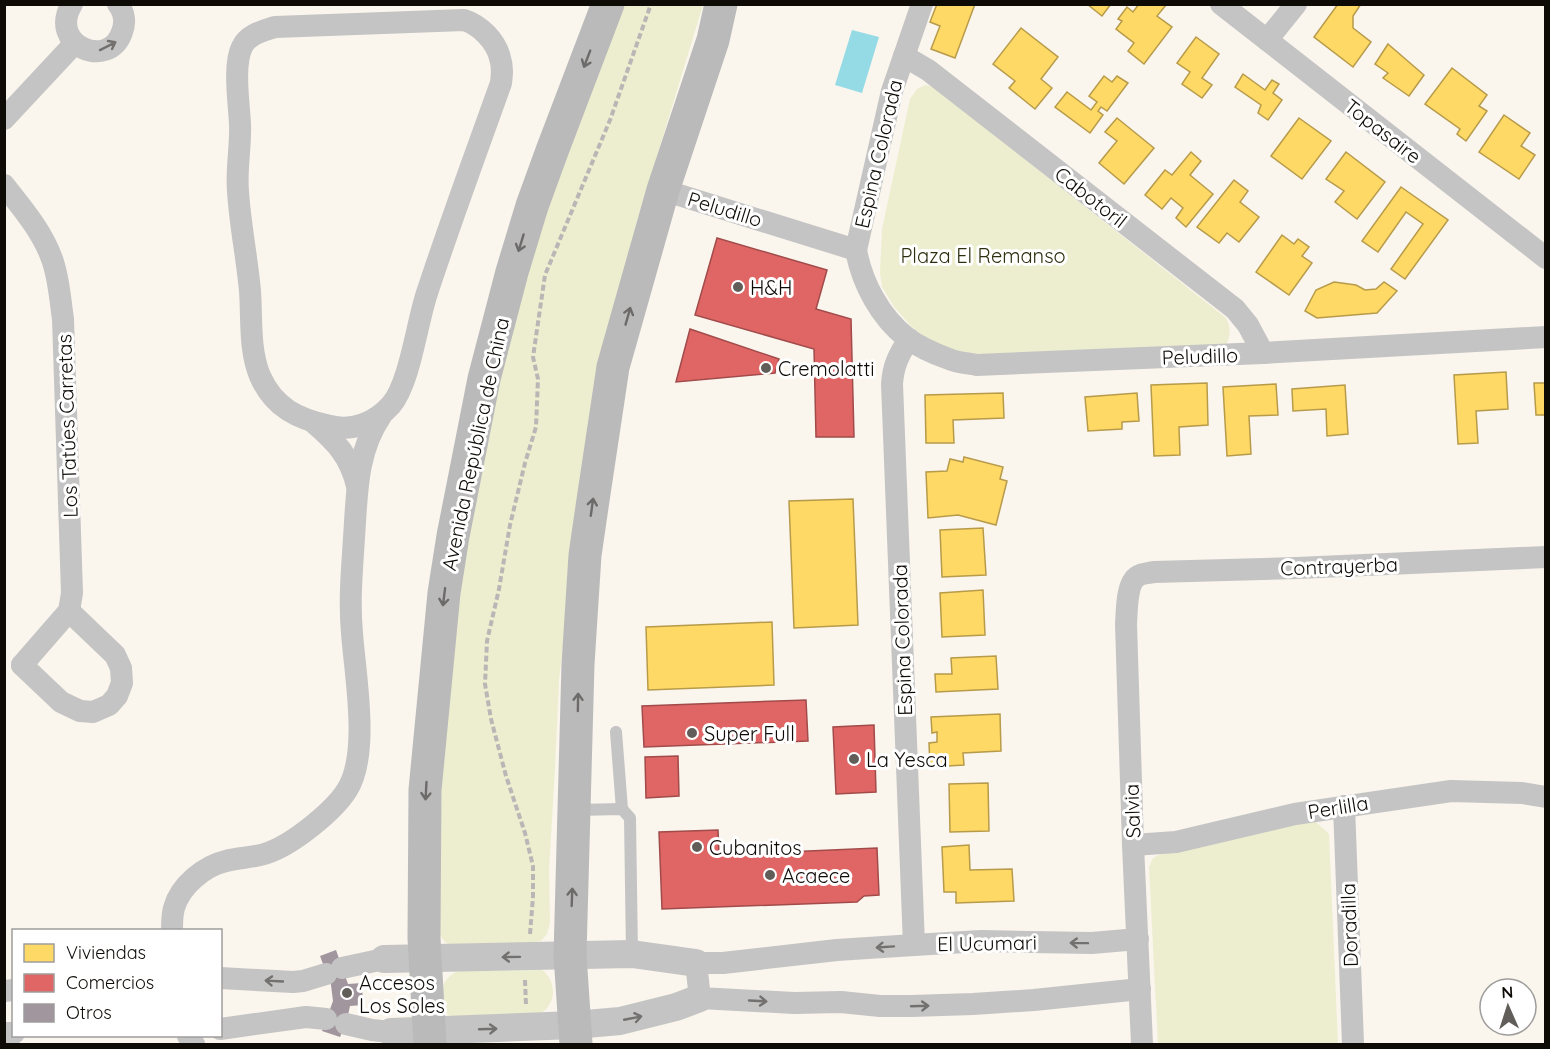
<svg xmlns="http://www.w3.org/2000/svg" width="1550" height="1049" font-family="Quicksand,sans-serif">
<style>
.green{fill:#edeecf}
.water{fill:#95dbe6}
.homes{fill:#ffd966;stroke:#b79b4a;stroke-width:1.5}
.shops{fill:#e06666;stroke:#a14b4a;stroke-width:1.5}
.building{fill:#a1969d}
.lines{fill:none;stroke-linecap:round;stroke-linejoin:round}
.path{stroke:#b9b7b6;stroke-width:4;stroke-dasharray:6 3;stroke-linecap:butt}
.service{stroke:#c5c4c4;stroke-width:12}
.minor{stroke:#c5c4c4;stroke-width:22}
.tertiary{stroke:#c5c4c4;stroke-width:28}
.secondary{stroke:#bbbabb;stroke-width:33}
.oneway{stroke:#73716f}
.oneway2{stroke:#6d6b6a}
.poi-dot{fill:#615d58;stroke:#fff;stroke-width:2}
.labels{text-anchor:middle;dominant-baseline:central;stroke-width:6;stroke-linejoin:round;paint-order:stroke}
.street-label{font-size:20px;fill:#0e0b07;stroke:#fff}
.park-label{font-size:20px;fill:#2d2f0e;stroke:#fff}
.poi-label{font-size:20px;fill:#0e0b07;stroke:#fff;text-anchor:start}
</style>
<rect width="100%" height="100%" fill="#faf5ed"/>
<g class="green">
<path d="M619 5H703L635 228 582 478 559 680 555 769 549 870 550 923 547 934 541 941 530 944 451 946 445 942 440 935 436 810 458 563 523 274Z"/>
<path d="M926 85 935 88 1226 318C1231 329 1231 334 1226 345L971 357 930 341 911 326 895 308 882 287 880 273 882 229 910 99 917 89Z"/>
<path d="M1307 822H1316L1329 834 1338 1044H1158L1149 867 1153 858 1161 854Z"/>
<path d="M542 970C557 981 557 1004 540 1014L457 1019C452 1017 447 1015 444 1010 443 1008 443 1003 442 1000 441 986 444 979 457 971Z"/>
</g>
<path class="water" d="M852 30 879 37 862 93 835 85Z"/>
<g class="homes">
<path d="M937 4H975L955 58 931 49 940 26 930 22Z"/>
<path d="M1087 4H1111L1102 16Z"/>
<path d="M1139 4H1164L1166 5 1157 16 1172 27 1144 64 1128 51 1134 43 1116 29 1122 21 1118 19 1127 7 1133 12Z"/>
<path d="M1338 4H1361L1353 16V28L1371 42 1353 67 1314 37Z"/>
<path d="M1021 28 1058 57 1041 79 1052 88 1035 109 1009 88 1015 81 993 64Z"/>
<path d="M1196 37 1219 54 1202 78 1212 85 1202 98 1182 84 1190 72 1177 63Z"/>
<path d="M1388 44 1424 75 1409 96 1383 78 1388 73 1375 64Z"/>
<path d="M1452 68 1487 95 1479 106 1487 111 1466 141 1457 134 1460 129 1425 104Z"/>
<path d="M1243 74 1265 90 1272 80 1279 84 1273 93 1282 100 1268 120 1258 113 1261 105 1235 87Z"/>
<path d="M1104 76 1112 82 1117 76 1128 83 1107 111 1101 107 1098 111 1103 115 1090 133 1055 107 1067 92 1091 110 1097 102 1089 96Z"/>
<path d="M1504 115 1530 133 1521 146 1535 155 1519 179 1479 152Z"/>
<path d="M1117 118 1154 148 1124 184 1099 163 1117 141 1105 132Z"/>
<path d="M1299 118 1331 141 1302 179 1271 156Z"/>
<path d="M1191 152 1201 161 1190 175 1213 194 1186 227 1176 218 1183 208 1171 198 1162 209 1145 195 1165 170 1172 175Z"/>
<path d="M1346 152 1385 182 1357 219 1335 202 1344 191 1326 179Z"/>
<path d="M1234 180 1248 191 1240 202 1259 217 1239 242 1227 233 1219 243 1197 227Z"/>
<path d="M1401 187 1448 220 1405 279 1391 269 1423 224 1406 212 1378 252 1362 241Z"/>
<path d="M1282 235 1294 244 1298 239 1309 247 1302 256 1312 263 1289 295 1256 272Z"/>
<path d="M1334 282 1356 285 1365 290 1376 289 1384 282 1397 291 1377 313 1317 318 1305 311 1316 290Z"/>
<path d="M1506 372 1508 409 1476 411 1478 443 1458 444 1454 375Z"/>
<path d="M1207 383 1208 425 1179 427 1180 455 1154 456 1151 385Z"/>
<path d="M1534 383H1546V415H1536Z"/>
<path d="M1276 384 1278 415 1249 416 1251 454 1227 456 1223 387Z"/>
<path d="M1345 385 1348 434 1327 436 1326 409 1293 411 1292 389Z"/>
<path d="M1003 393 1004 418 953 420 954 443H926L925 395Z"/>
<path d="M1137 393 1139 421 1122 422V429L1088 431 1085 397Z"/>
<path d="M964 457 1003 467 1000 479 1007 481 996 525 958 515 928 518 926 472 947 471 950 459 963 462Z"/>
<path d="M853 499 858 625 794 628 789 501Z"/>
<path d="M983 528 986 575 942 577 940 530Z"/>
<path d="M983 590 985 635 942 637 940 593Z"/>
<path d="M772 622 774 685 648 690 646 627Z"/>
<path d="M996 656 998 689 936 692 935 674H952L951 658Z"/>
<path d="M1000 714 1001 751 963 753 964 765 930 767 929 743 937 742V732L932 733 931 717Z"/>
<path d="M988 783 989 831 950 832 949 784Z"/>
<path d="M969 845 970 870 1012 869 1014 901 956 903V892H944L942 847Z"/>
</g>
<g class="shops">
<path d="M717 238 827 270 816 309 851 319 854 437H816L814 349 695 315Z"/>
<path d="M690 329 779 359 775 373 676 382Z"/>
<path d="M806 700 808 741 644 747 642 706Z"/>
<path d="M874 725 876 792 836 794 833 727Z"/>
<path d="M678 756 679 796 646 798 645 757Z"/>
<path d="M718 830 719 855 877 848 879 895 864 896 857 902 662 909 659 832Z"/>
</g>
<path class="building" d="M336 950 348 984 362 983 363 1005 350 1006 346 1024 340 1037 322 1031 333 1001 331 985 320 956Z"/>
<g class="lines">
<g class="path">
<path d="M530 934 533 897V866L525 833 506 776 491 719 485 684 487 641 499 589 510 525 525 463 536 427 538 379 533 357 545 275 610 120 651 4"/>
<path d="M525 980 526 1005"/>
</g>
<g class="service">
<path d="M616 732 622 809"/>
<path d="M576 810 622 809 630 818 632 954"/>
</g>
<g class="minor">
<path d="M72 4C47 45 109 71 122 32 126 22 124 12 118 4"/>
<path d="M922 4 892 91 856 250C862 283 880 317 907 338 919 347 935 354 949 359 958 363 968 363 977 365L1263 353 1546 337"/>
<path d="M1221 4 1546 258"/>
<path d="M464 20C480 25 496 41 500 58 503 67 502 75 501 83 476 153 450 223 427 293 417 322 410 383 391 405 376 422 353 432 330 426 298 419 274 408 260 376 249 350 252 318 250 291 247 257 240 225 238 191 236 169 241 146 240 124 239 103 233 65 242 47 248 34 263 31 275 27Z"/>
<path d="M1267 40 1296 4"/>
<path d="M904 56 928 70 1235 309 1248 325 1263 353"/>
<path d="M4 119 75 43"/>
<path d="M4 185C22 208 42 231 52 259 59 278 60 299 63 319L72 593 69 611 22 665"/>
<path d="M663 190 856 250"/>
<path d="M909 339C899 354 893 366 892 384L914 945"/>
<path d="M314 423C336 442 350 456 357 486"/>
<path d="M22 665 61 702 80 711 93 712 109 705 117 696 122 683 121 668 115 655 69 611"/>
<path d="M1344 806 1353 1044"/>
<path d="M1133 845 1176 842 1295 814 1451 791 1522 793 1546 797"/>
<path d="M172 930C172 923 172 915 174 908 180 886 204 866 226 861 241 857 256 858 270 852 294 843 334 811 347 790 370 754 355 675 352 633 349 601 352 570 354 538 357 496 356 452 381 416"/>
<path d="M1138 939 1092 943 981 941 914 945 837 950 723 963H696L700 998 794 1003 841 1002 880 1006H911L973 1004 1034 1000 1140 989"/>
<path d="M342 968 384 959"/>
<path d="M220 978 293 982 303 981 326 974"/>
<path d="M4 991 14 990"/>
<path d="M346 1024 372 1030 391 1032"/>
<path d="M220 1029 306 1017 326 1019"/>
<path d="M4 1033H14"/>
<path d="M188 1036 194 1044"/>
<path d="M1142 1044 1133 845 1126 624C1127 611 1126 580 1140 575 1144 573 1150 573 1154 572L1297 568 1546 557"/>
</g>
<g class="tertiary">
<path d="M384 959 632 954 696 963"/>
<path d="M391 1032 575 1025 620 1021 676 1007 700 998"/>
</g>
<g class="secondary">
<path d="M430 1044 424 938 425 790 444 593 453 536 484 379 512 272 532 206 552 151 608 4"/>
<path d="M576 1044 570 955 578 664 585 555 593 500 613 367 663 190 713 40 721 4"/>
</g>
</g>
<defs><path id="oneway-shaft" d="M-6 0H5M1.5-3L5.5 0L1.5 3" fill="none" stroke-width="1.6" stroke-linecap="round" stroke-linejoin="round" transform="scale(1.5)"/></defs>
<g class="oneway">
<use href="#oneway-shaft" transform="translate(108 46) rotate(-27)"/>
<use href="#oneway-shaft" transform="translate(1079 943) rotate(-179)"/>
<use href="#oneway-shaft" transform="translate(885 947) rotate(176)"/>
<use href="#oneway-shaft" transform="translate(511 957) rotate(179)"/>
<use href="#oneway-shaft" transform="translate(274 981) rotate(-177)"/>
<use href="#oneway-shaft" transform="translate(758 1001) rotate(3)"/>
<use href="#oneway-shaft" transform="translate(920 1006) rotate(-2)"/>
<use href="#oneway-shaft" transform="translate(633 1018) rotate(-11)"/>
<use href="#oneway-shaft" transform="translate(488 1029) rotate(-2)"/>
</g>
<g class="oneway2">
<use href="#oneway-shaft" transform="translate(587 59) rotate(111)"/>
<use href="#oneway-shaft" transform="translate(521 243) rotate(107)"/>
<use href="#oneway-shaft" transform="translate(628 316) rotate(-74)"/>
<use href="#oneway-shaft" transform="translate(592 507) rotate(-82)"/>
<use href="#oneway-shaft" transform="translate(444 597) rotate(97)"/>
<use href="#oneway-shaft" transform="translate(578 702) rotate(-89)"/>
<use href="#oneway-shaft" transform="translate(426 791) rotate(93)"/>
<use href="#oneway-shaft" transform="translate(572 897) rotate(-88)"/>
</g>
<g class="poi-dot">
<circle cx="738" cy="287" r="6"/>
<circle cx="766" cy="368" r="6"/>
<circle cx="692" cy="733" r="6"/>
<circle cx="854" cy="759" r="6"/>
<circle cx="697" cy="847" r="6"/>
<circle cx="770" cy="875" r="6"/>
<circle cx="347" cy="993" r="6"/>
</g>
<g class="labels">
<g class="street-label">
<text transform="translate(1383 131) rotate(38)">Topasaire</text>
<text transform="translate(878 154) rotate(-77)">Espina Colorada</text>
<text transform="translate(1091 197) rotate(38)">Cabotoril</text>
<text transform="translate(725 209) rotate(17)">Peludillo</text>
<text transform="translate(1200 356) rotate(-2)">Peludillo</text>
<text transform="translate(67 426) rotate(-92)">Los Tatúes Carretas</text>
<text transform="translate(475 444) rotate(-78)">Avenida República de China</text>
<text transform="translate(1339 566) rotate(-2)">Contrayerba</text>
<text transform="translate(902 640) rotate(-92)">Espina Colorada</text>
<text transform="translate(1338 807) rotate(-9)">Perlilla</text>
<text transform="translate(1132 811) rotate(-92)">Salvia</text>
<text transform="translate(1349 925) rotate(-92)">Doradilla</text>
<text transform="translate(987 943) rotate(-1)">El Ucumari</text>
</g>
<g class="park-label">
<text x="983" y="255">Plaza El Remanso</text>
</g>
<g class="poi-label">
<text x="750" y="287">H&amp;H</text>
<text x="778" y="368">Cremolatti</text>
<text x="704" y="733">Super Full</text>
<text x="866" y="759">La Yesca</text>
<text x="709" y="847">Cubanitos</text>
<text x="782" y="875">Acaece</text>
<text x="359" y="982">Accesos<tspan x="359" dy="23">Los Soles</tspan></text>
</g>
</g>
<rect width="1550" height="1049" fill="none" stroke="#0e0b07" stroke-width="12"/>
<rect x="12" y="929" width="210" height="108" fill="#ffffff" stroke="#9f9d9c" stroke-width="1.5"/>
<rect x="24" y="944" width="30" height="18" fill="#ffd966" stroke="#9f9d9c" stroke-width="1.5"/>
<text x="66" y="959" font-size="18" fill="#0e0b07">Viviendas</text>
<rect x="24" y="974" width="30" height="18" fill="#e06666" stroke="#9f9d9c" stroke-width="1.5"/>
<text x="66" y="989" font-size="18" fill="#0e0b07">Comercios</text>
<rect x="24" y="1004" width="30" height="18" fill="#a1969d" stroke="#9f9d9c" stroke-width="1.5"/>
<text x="66" y="1019" font-size="18" fill="#0e0b07">Otros</text>
<g transform="translate(1508 1007) rotate(357)"><circle r="28" fill="#ffffff" stroke="#9f9d9c" stroke-width="1.5"/>
<path d="M0-4.5L10 22L0 15L-10 22Z" fill="#615d58"/>
<text y="-9" font-size="16" font-weight="bold" text-anchor="middle" fill="#0e0b07">N</text>
</g>
</svg>
